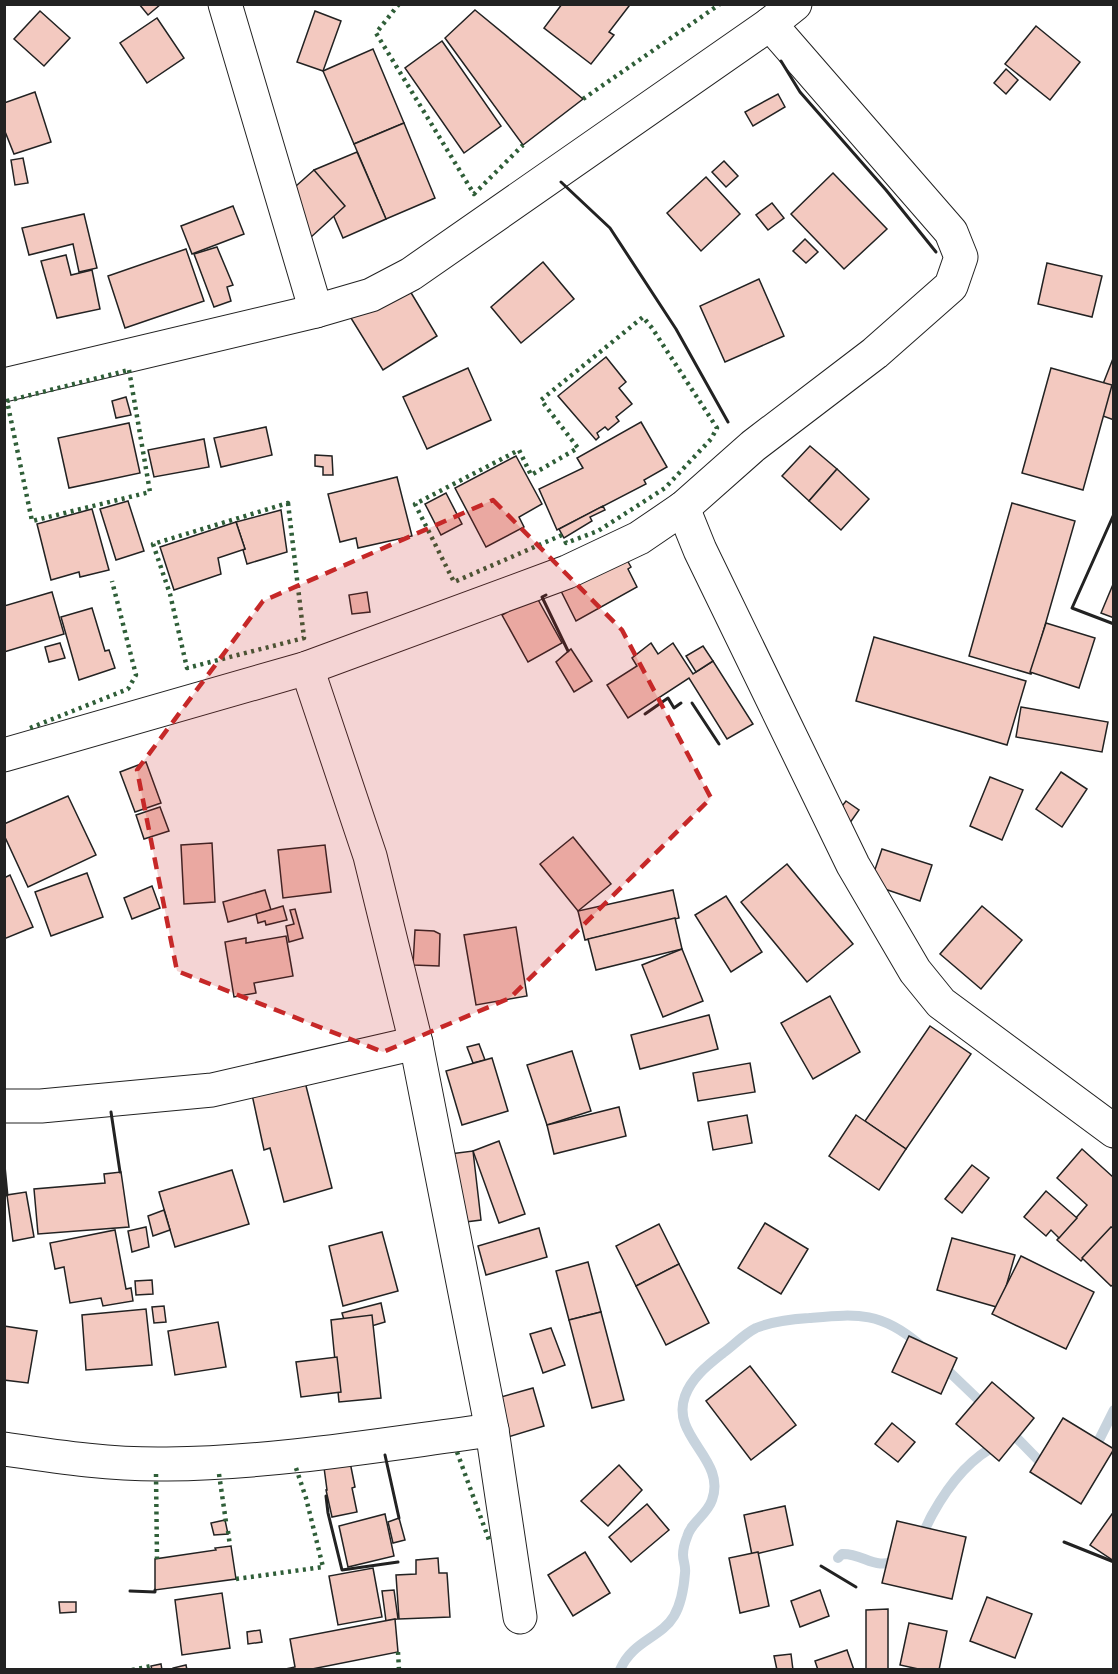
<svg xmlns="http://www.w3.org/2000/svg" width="1118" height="1674" font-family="'Fira Sans Condensed',sans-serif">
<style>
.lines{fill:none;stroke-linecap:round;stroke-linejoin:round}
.stream{stroke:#c7d3dd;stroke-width:10}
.building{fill:#f3c9c0;stroke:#222;stroke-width:1.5}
.minor-casing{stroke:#222;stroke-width:35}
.minor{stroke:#fff;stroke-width:33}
.hedge{stroke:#2f5e38;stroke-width:4.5;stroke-dasharray:3 4.5;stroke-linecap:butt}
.wall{stroke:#222;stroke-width:3}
.marked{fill:#c62828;fill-opacity:0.2;stroke:#c62828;stroke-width:4.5;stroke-dasharray:12 8;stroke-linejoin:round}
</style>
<rect width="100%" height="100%" fill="#fff"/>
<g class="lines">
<g class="stream">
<path d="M940 1363 987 1408"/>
<path d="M1009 1430 1048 1470"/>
<path d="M1094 1450 1114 1410"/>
<path d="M918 1539C925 1532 927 1524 932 1515 948 1486 969 1458 999 1444"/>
<path d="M838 1558 842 1554C864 1553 875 1572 899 1559"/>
<path d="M620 1670C632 1641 661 1638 674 1616 681 1604 684 1586 685 1573 686 1566 683 1561 683 1555 683 1549 685 1542 687 1537 691 1522 707 1515 712 1500 727 1459 670 1437 685 1396 692 1377 708 1365 723 1353 734 1345 744 1334 756 1328 773 1321 792 1319 809 1318 857 1314 880 1311 919 1344"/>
</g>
</g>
<g class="building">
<path d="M139 4H161L148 15Z"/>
<path d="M562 4H627L629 6 609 32 614 35 591 64 544 28Z"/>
<path d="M475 10 583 99 523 145 445 38Z"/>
<path d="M40 11 70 38 44 66 14 39Z"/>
<path d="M315 11 341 21 323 71 297 62Z"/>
<path d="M157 18 184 58 147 83 120 43Z"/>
<path d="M1036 26 1080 62 1050 100 1005 64Z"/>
<path d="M442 41 501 126 464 153 405 68Z"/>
<path d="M373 49 404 123 354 144 323 71Z"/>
<path d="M1006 69 1018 80 1006 94 994 83Z"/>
<path d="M35 92 51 142 14 154 4 129V103Z"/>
<path d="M778 94 785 107 753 126 745 112Z"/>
<path d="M404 123 435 198 386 219 354 144Z"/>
<path d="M357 152 386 219 343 238 314 170Z"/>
<path d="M23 158 28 183 15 185 11 160Z"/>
<path d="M724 161 738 176 726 187 712 172Z"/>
<path d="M314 170 345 206 310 238 278 202Z"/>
<path d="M833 173 887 229 844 269 791 214Z"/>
<path d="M706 177 740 214 701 251 667 213Z"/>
<path d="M772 203 784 218 768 230 756 215Z"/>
<path d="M233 206 244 234 192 254 181 226Z"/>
<path d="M84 214 97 268 79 272 73 244 29 255 22 228Z"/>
<path d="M805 239 818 252 806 263 793 251Z"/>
<path d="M217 247 233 285 227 287 231 301 214 307 194 254Z"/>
<path d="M186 249 204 301 125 328 108 276Z"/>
<path d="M66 255 71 275 92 270 100 309 57 318 41 261Z"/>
<path d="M543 262 574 299 521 343 491 307Z"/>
<path d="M1047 263 1102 276 1092 317 1038 304Z"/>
<path d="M401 276 437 336 383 370 346 310Z"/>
<path d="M759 279 784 336 725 362 700 306Z"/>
<path d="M1114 356V420L1092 412Z"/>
<path d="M606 357 626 382 619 388 632 404 616 417 619 421 608 430 605 427 597 433 599 437 596 440 558 396Z"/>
<path d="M468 368 491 420 427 449 403 397Z"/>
<path d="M1051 368 1112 385 1083 490 1022 473Z"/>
<path d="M126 397 131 415 116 418 112 401Z"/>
<path d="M641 422 667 467 644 480 646 484 557 530 539 489 583 468 577 458Z"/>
<path d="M129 423 140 473 69 488 58 438Z"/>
<path d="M266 427 272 455 221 467 214 438Z"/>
<path d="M204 439 209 467 154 477 148 450Z"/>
<path d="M810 446 837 469 809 501 782 476Z"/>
<path d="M315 455 332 456 333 475H323V467L315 466Z"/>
<path d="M516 456 542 504 519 517 524 527 486 547 455 488Z"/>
<path d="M837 469 869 499 841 530 809 501Z"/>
<path d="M397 477 412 536 358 548 356 538 340 542 328 494Z"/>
<path d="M446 493 462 524 441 535 425 504Z"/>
<path d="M128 501 144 551 116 560 100 509Z"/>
<path d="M1012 503 1075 521 1031 674 969 656Z"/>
<path d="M603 506 605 510 590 517 592 521 564 538 559 529Z"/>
<path d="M92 509 109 570 80 577 79 572 51 580 37 524Z"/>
<path d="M281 510 287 552 247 564 243 550 245 549 236 522Z"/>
<path d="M236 522 245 549 218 558 221 574 174 590 160 547Z"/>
<path d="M623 553 631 567 628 569 637 587 576 621 561 591Z"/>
<path d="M1114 582V618L1101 613Z"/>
<path d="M52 592 64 634 4 652V606Z"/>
<path d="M367 592 370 612 352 614 349 595Z"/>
<path d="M536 596 562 643 528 662 502 615Z"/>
<path d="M92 608 105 651 109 650 115 668 79 680 61 617Z"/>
<path d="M1046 623 1095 638 1079 688 1030 672Z"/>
<path d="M874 637 1026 681 1007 745 856 701Z"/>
<path d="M60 643 65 658 49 662 45 647Z"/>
<path d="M651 643 658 654 673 643 693 674 713 661 753 724 727 739 689 678 628 718 607 685 637 666 632 658Z"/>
<path d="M703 646 713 661 696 672 686 656Z"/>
<path d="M571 649 592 681 574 692 556 662Z"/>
<path d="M1021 707 1108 722 1102 752 1016 737Z"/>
<path d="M146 762 161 803 135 812 120 772Z"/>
<path d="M1061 772 1087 789 1062 827 1036 809Z"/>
<path d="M990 777 1023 790 1002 840 970 826Z"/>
<path d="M68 796 96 855 28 887 4 835V824Z"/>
<path d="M846 801 859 810 847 827 833 818Z"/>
<path d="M160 807 169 831 144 839 136 815Z"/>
<path d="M573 837 611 884 578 911 540 864Z"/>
<path d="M212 843 215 902 184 904 181 845Z"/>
<path d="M325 845 331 892 283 898 278 850Z"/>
<path d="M882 849 932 865 920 901 870 884Z"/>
<path d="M787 864 853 944 807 982 741 902Z"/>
<path d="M87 873 103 917 51 936 35 892Z"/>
<path d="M10 875 33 927 4 939V878Z"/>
<path d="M152 886 160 908 132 919 124 898Z"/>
<path d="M265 890 271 910 228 922 223 902Z"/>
<path d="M673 890 679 918 585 940 578 911Z"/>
<path d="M726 896 762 952 731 972 695 915Z"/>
<path d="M283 906 287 920 266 925 265 921 258 923 256 914Z"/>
<path d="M982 906 1022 940 981 989 940 954Z"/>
<path d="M295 909 303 938 289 942 286 926 294 924 290 910Z"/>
<path d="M675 918 682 949 596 970 588 939Z"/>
<path d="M516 927 527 996 476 1005 464 935Z"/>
<path d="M415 930 434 931 440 934 439 966 413 965Z"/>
<path d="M286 936 293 976 254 983 256 993 234 997 225 942 246 938V943Z"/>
<path d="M682 949 703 1001 663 1017 642 965Z"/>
<path d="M830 996 860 1052 813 1079 781 1023Z"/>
<path d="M709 1015 718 1049 640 1069 631 1035Z"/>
<path d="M930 1026 971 1054 906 1149 865 1121Z"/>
<path d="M479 1044 485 1060 473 1063 467 1047Z"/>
<path d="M572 1051 591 1111 547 1125 527 1065Z"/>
<path d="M492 1058 508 1111 462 1125 446 1071Z"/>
<path d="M750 1063 755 1092 698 1101 693 1073Z"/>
<path d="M304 1078 332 1188 284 1202 270 1148 264 1150 251 1090Z"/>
<path d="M619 1107 626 1136 554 1154 547 1125Z"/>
<path d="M747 1115 752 1143 713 1150 708 1122Z"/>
<path d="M856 1115 906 1149 879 1190 829 1156Z"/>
<path d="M499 1141 525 1214 499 1223 473 1151Z"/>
<path d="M1082 1149 1113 1177 1114 1225 1081 1261 1057 1240 1087 1205 1057 1178Z"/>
<path d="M473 1151 481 1220 450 1224 442 1155Z"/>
<path d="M972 1165 989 1178 962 1213 945 1199Z"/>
<path d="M232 1170 249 1224 175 1247 159 1192Z"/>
<path d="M121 1172 129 1227 38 1234 34 1189 105 1183 104 1174Z"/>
<path d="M1046 1191 1077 1218 1059 1238 1051 1230 1046 1236 1024 1217Z"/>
<path d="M26 1192 34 1237 13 1241 7 1195Z"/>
<path d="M164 1210 170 1230 153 1236 148 1216Z"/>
<path d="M765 1223 808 1249 781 1294 738 1268Z"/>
<path d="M659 1224 679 1264 636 1286 616 1246Z"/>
<path d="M146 1227 149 1247 132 1252 128 1231Z"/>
<path d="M1111 1227 1114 1229V1284L1111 1286 1082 1258Z"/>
<path d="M539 1228 547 1257 486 1275 478 1246Z"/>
<path d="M115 1230 126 1289 131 1288 133 1301 103 1306 101 1298 70 1303 64 1267 55 1269 50 1243Z"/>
<path d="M382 1232 398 1291 343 1306 329 1246Z"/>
<path d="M952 1238 1015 1255 1000 1308 937 1290Z"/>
<path d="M1021 1256 1094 1292 1066 1349 992 1314Z"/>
<path d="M588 1262 601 1312 569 1320 556 1271Z"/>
<path d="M679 1264 709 1323 666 1345 636 1286Z"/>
<path d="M152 1280 153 1294 136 1295 135 1281Z"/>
<path d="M381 1303 385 1322 348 1333 342 1313Z"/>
<path d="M164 1306 166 1322 154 1323 152 1307Z"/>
<path d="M146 1309 152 1365 86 1370 82 1315Z"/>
<path d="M601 1312 624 1400 592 1408 569 1320Z"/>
<path d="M372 1315 381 1398 339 1402 331 1320Z"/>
<path d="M218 1322 226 1367 175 1375 168 1331Z"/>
<path d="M4 1326 37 1331 28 1383 4 1380Z"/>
<path d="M551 1328 565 1365 543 1373 530 1334Z"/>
<path d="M909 1336 957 1358 941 1394 892 1372Z"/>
<path d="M337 1357 341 1392 301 1397 296 1362Z"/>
<path d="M750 1366 796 1425 751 1460 706 1401Z"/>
<path d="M992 1382 1034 1418 999 1461 956 1424Z"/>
<path d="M533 1388 544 1426 488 1443 476 1404Z"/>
<path d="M1063 1418 1114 1449 1081 1504 1030 1472Z"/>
<path d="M892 1423 915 1442 898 1462 875 1444Z"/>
<path d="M349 1457 355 1487 352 1488 357 1512 332 1517 326 1490H327L323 1460Z"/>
<path d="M619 1465 642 1490 608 1526 581 1501Z"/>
<path d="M647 1504 669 1530 631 1562 609 1537Z"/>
<path d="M785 1506 793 1545 752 1555 744 1515Z"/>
<path d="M385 1514 394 1556 348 1567 339 1526Z"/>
<path d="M1112 1514 1114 1515V1561L1090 1545Z"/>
<path d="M399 1518 405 1540 393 1543 388 1522Z"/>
<path d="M225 1520 228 1534 214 1535 211 1523Z"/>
<path d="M897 1521 966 1537 952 1599 882 1583Z"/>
<path d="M231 1546 236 1579 155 1590V1559L216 1550 215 1548Z"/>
<path d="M585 1552 610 1593 573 1616 548 1575Z"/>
<path d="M758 1552 769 1606 740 1613 729 1558Z"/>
<path d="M438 1558 439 1573H447L450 1617 399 1619 396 1575 416 1574V1560Z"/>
<path d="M373 1568 382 1617 338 1625 329 1576Z"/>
<path d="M394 1590 398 1619 386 1621 382 1591Z"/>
<path d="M820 1590 829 1616 800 1627 791 1601Z"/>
<path d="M222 1593 230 1648 182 1655 175 1600Z"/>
<path d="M987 1597 1032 1614 1015 1658 970 1641Z"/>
<path d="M59 1602H76V1612L60 1613Z"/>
<path d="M888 1609V1670H866V1610Z"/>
<path d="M395 1619 398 1652 307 1670H281L295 1667 290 1639Z"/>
<path d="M909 1623 947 1631 939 1670H923L900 1665Z"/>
<path d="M260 1630 262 1642 248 1644 247 1632Z"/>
<path d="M847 1650 854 1670H818L815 1661Z"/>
<path d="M791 1654 793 1670H777L774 1656Z"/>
<path d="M161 1664 162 1670H152L151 1666Z"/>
<path d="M186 1665 187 1670H173V1668Z"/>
</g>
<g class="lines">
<g class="minor-casing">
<g id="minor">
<path d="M225 4 316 311"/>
<path d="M4 385 316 311 371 295 411 274 770 24"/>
<path d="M683 508 700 550 853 865 915 971 941 1003 1114 1131"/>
<path d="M307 668 370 856 416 1043 492 1430 520 1617"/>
<path d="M4 755 307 668 567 572 639 538 683 508 753 446 875 353 951 286 961 257 951 232 770 24 795 4"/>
<path d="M4 1106H41L212 1090 416 1043"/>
<path d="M4 1449C59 1457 112 1465 167 1464 276 1463 384 1444 492 1430"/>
</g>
</g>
<use href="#minor" class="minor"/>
<g class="hedge">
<path d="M399 4 376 33 474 194 523 145"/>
<path d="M583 99 720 4"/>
<path d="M129 370 150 492 32 521 7 401Z"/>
<path d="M288 503 304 638 187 668 170 594 153 544Z"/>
<path d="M562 535 454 582 415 504 519 450 531 475 578 448 541 400 643 317 652 328 717 428 711 439 665 488 598 531 566 543 564 538"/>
<path d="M30 728 128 689 136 675 112 581"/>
<path d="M457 1452 489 1540"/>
<path d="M156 1474 157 1559"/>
<path d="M219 1474 226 1522"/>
<path d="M228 1531 230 1546"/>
<path d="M236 1579 323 1567 306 1498 296 1468"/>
<path d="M398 1652 399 1670"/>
<path d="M132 1670 151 1666"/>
</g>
<g class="wall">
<path d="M781 61 800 92 886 190 936 252"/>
<path d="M561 182 610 228 676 329 728 422"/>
<path d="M1114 514 1072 608 1114 624"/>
<path d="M546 595 542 597 568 651"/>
<path d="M692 703 719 744"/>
<path d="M645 714 668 698 674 708 681 703"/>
<path d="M111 1112 120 1172"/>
<path d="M4 1164 7 1195"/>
<path d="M385 1455 399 1518"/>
<path d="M326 1496 328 1513 342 1570 398 1562"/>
<path d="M1064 1542 1114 1562"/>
<path d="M821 1566 856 1587"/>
<path d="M130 1591 155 1592V1590"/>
<path d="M4 1665 5 1670"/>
</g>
</g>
<path class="marked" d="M493 500 622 630 711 798 510 998 383 1052 177 971 137 770 263 601Z"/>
<rect width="1118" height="1674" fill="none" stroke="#222222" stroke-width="12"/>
</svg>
